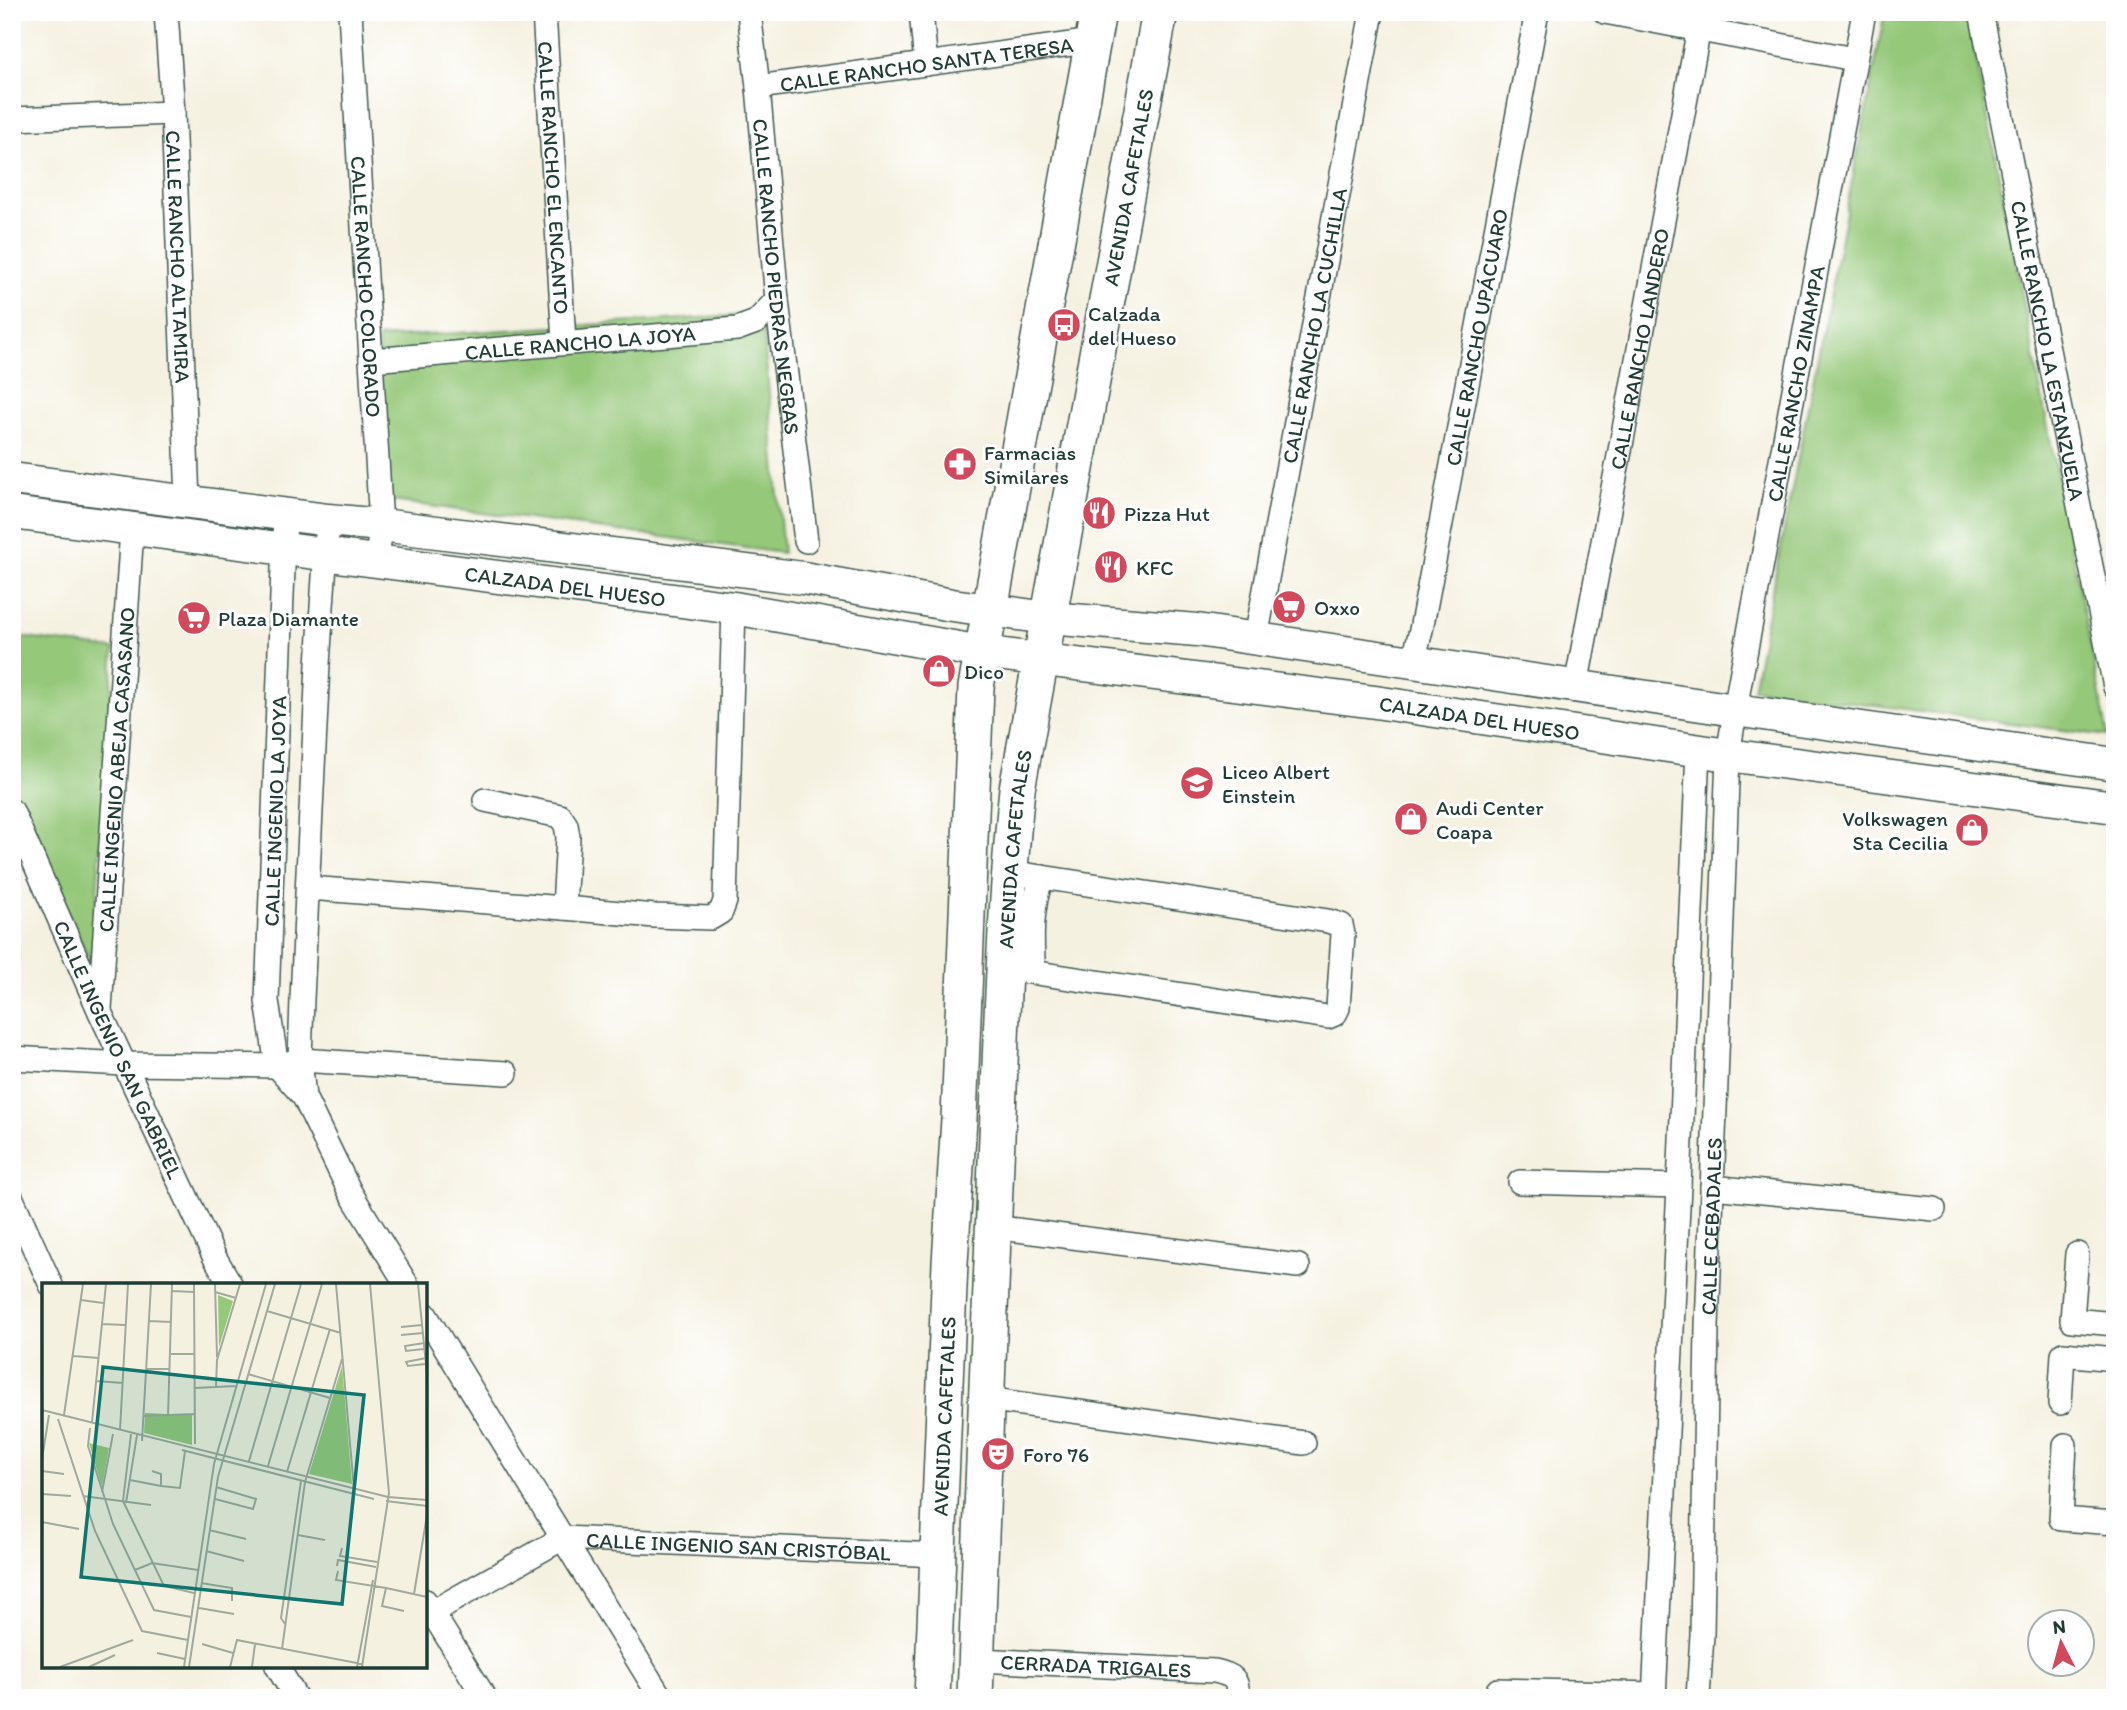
<svg xmlns="http://www.w3.org/2000/svg" width="2127" height="1710" font-family="Itim,sans-serif">
<style>
.green{fill:#95c879;stroke:#5a8256;stroke-width:2}
.lines{fill:none;stroke-linecap:round;stroke-linejoin:round}
.street-casing{stroke:#3f584e;stroke-width:26}
.secondary-casing{stroke:#3f584e;stroke-width:35}
.primary-casing{stroke:#3f584e;stroke-width:38}
.street{stroke:#fff;stroke-width:23}
.secondary{stroke:#fff;stroke-width:32}
.primary{stroke:#fff;stroke-width:35}
.labels{text-anchor:middle;dominant-baseline:central;stroke-width:6;stroke-linejoin:round;paint-order:stroke}
.street-label{font-size:21px;fill:#1f3d34;stroke:#fff}
.poi-label{font-size:21px;fill:#1f3d34;stroke:#fff;text-anchor:start}
.inset-road{fill:none;stroke:#9fa99c;stroke-width:2}
.view{fill:#0f766e;fill-opacity:0.15;stroke:#0f766e;stroke-width:3.5}
.inset-edge{fill:none;stroke:#1f3d34;stroke-width:3.5}
</style>
<rect width="100%" height="100%" fill="#fff"/>
<filter id="ink" filterUnits="userSpaceOnUse"><feTurbulence type="fractalNoise" baseFrequency=".0143" numOctaves="2"/><feDisplacementMap in="SourceGraphic" scale="14" xChannelSelector="R" yChannelSelector="G"/><feConvolveMatrix kernelMatrix="1 2 1 2 8 2 1 2 1" color-interpolation-filters="sRGB"/></filter>
<filter id="wash" filterUnits="userSpaceOnUse"><feTurbulence type="fractalNoise" baseFrequency=".00686" numOctaves="4" result="noise"/><feDisplacementMap in="SourceGraphic" scale="28" xChannelSelector="R" yChannelSelector="G"/><feGaussianBlur stdDeviation="1.57" result="paint"/><feColorMatrix in="noise" values="0 0 0 0 0 0 0 0 0 0 0 0 0 0 0 0 0 1.4 0 .05"/><feComposite in="paint" operator="in"/></filter>
<g filter="url(#wash)">
<rect width="100%" height="100%" fill="#f5f1e1"/>
<g class="green">
<path d="M1885 12H1967L2108 736 1753 689Z"/>
<path d="M762 314 783 553 385 500 378 338Z"/>
<path d="M12 636 114 649 92 965 12 795Z"/>
</g>
</g>
<g filter="url(#ink)">
<g class="lines">
<g class="street-casing">
<g id="street">
<path id="s1" d="M166 12 173 113 188 501"/>
<path id="s2" d="M350 12 381 525 377 560"/>
<path id="s3" d="M544 12 564 342"/>
<path id="s4" d="M749 12 758 87 777 300 806 541"/>
<path d="M921 12 926 64"/>
<path d="M1605 12 1854 59"/>
<path id="s5" d="M1981 12 2115 687"/>
<path id="s6" d="M758 87 1093 41"/>
<path d="M12 119 173 113"/>
<path id="s7" d="M371 360 737 329 756 322 777 300"/>
<path d="M285 514 267 1001 277 1066 304 1097 350 1192 407 1285"/>
<path id="s8" d="M1256 638 1372 12"/>
<path id="s9" d="M1413 662 1421 630 1537 12"/>
<path id="s10" d="M1576 686 1702 12"/>
<path id="s11" d="M12 811 100 1012 214 1256 231 1285"/>
<path d="M309 888 564 908 568 837 566 825 560 816 485 800"/>
<path d="M564 908 655 916 711 918 721 912 725 901 734 608"/>
<path d="M1004 968 1328 1017 1335 1014 1338 1008 1343 934 1341 925 1328 921 1009 872"/>
<path d="M1034 972C1031 939 1031 908 1042 877"/>
<path id="s12" d="M100 1009 132 529"/>
<path d="M12 1058 124 1064 277 1066 300 1060 506 1073"/>
<path d="M304 1097 300 1060 302 999 318 664 328 520"/>
<path d="M1520 1182 1679 1186"/>
<path d="M1712 1187 1934 1209"/>
<path d="M12 1199 51 1285"/>
<path d="M993 1227 1298 1266"/>
<path d="M2077 1254 2072 1320 2115 1324"/>
<path d="M425 1314 661 1698"/>
<path d="M986 1399 1304 1443"/>
<path d="M2060 1403 2063 1354 2115 1359"/>
<path d="M2065 1445 2061 1519 2115 1523"/>
<path d="M425 1601 485 1698"/>
<path id="s13" d="M432 1612 563 1538 938 1555"/>
<path id="s14" d="M977 1660 1215 1671C1233 1676 1238 1677 1238 1698"/>
<path d="M277 1666 296 1698"/>
<path d="M1498 1690 1654 1694"/>
<path d="M1654 1698 1679 1186 1698 750"/>
<path id="s15" d="M1698 1698 1702 1635 1707 1327 1728 755 1739 687 1864 12"/>
</g>
</g>
<g class="secondary-casing">
<g id="secondary">
<path d="M12 479 328 520 381 525 803 578 952 605 1048 618 1197 630 1735 710 2115 764"/>
<path id="s16" d="M12 513 734 608 981 652 1375 702 1728 755 2115 807"/>
</g>
</g>
<g class="primary-casing">
<g id="primary">
<path id="s17" d="M932 1698 950 1263 959 1119 976 687 1098 12"/>
<path id="s18" d="M975 1698C982 1511 988 1324 997 1137 1002 1021 1005 905 1017 789L1160 12"/>
</g>
</g>
<use href="#street" class="street"/>
<use href="#secondary" class="secondary"/>
<use href="#primary" class="primary"/>
</g>
</g>
<defs>
<g id="bus-disc" transform="scale(1.75)"><circle r="9.5" fill="#d1495b" stroke="#fff"/><path d="M-5-6H5V4H4V6H2V4H-2V6H-4V4H-5ZM-3.5-4V0h7V-4ZM-3.5 1.2v1.5H-2V1.2ZM2 1.2v1.5H3.5V1.2Z" fill="#fff"/></g>
<g id="pharmacy-disc" transform="scale(1.75)"><circle r="9.5" fill="#d1495b" stroke="#fff"/><path d="M-2-6h4v4h4v4h-4v4h-4v-4h-4v-4h4Z" fill="#fff"/></g>
<g id="restaurant-disc" transform="scale(1.75)"><circle r="9.5" fill="#d1495b" stroke="#fff"/><path d="M-5-6h1v4h1v-4h1v4h1v-4h1v5L-1.5 .5V6h-2V.5L-5-1ZM5-6V6H3V1.5H1.5Q1.5-4 5-6Z" fill="#fff"/></g>
<g id="supermarket-disc" transform="scale(1.75)"><circle r="9.5" fill="#d1495b" stroke="#fff"/><path d="M-6-5.5h2.5l.6 2H6L4.5 2H-2.5L-4.4-4H-6ZM-1.5 3.2a1.3 1.3 0 1 0 .1 0ZM3 3.2a1.3 1.3 0 1 0 .1 0Z" fill="#fff"/></g>
<g id="shop-disc" transform="scale(1.75)"><circle r="9.5" fill="#d1495b" stroke="#fff"/><path d="M-5-2.5h2.3a2.7 3.5 0 0 1 5.4 0H5L5.5 6h-11ZM-1.5-2.5h3a1.5 2.3 0 0 0-3 0Z" fill="#fff"/></g>
<g id="school-disc" transform="scale(1.75)"><circle r="9.5" fill="#d1495b" stroke="#fff"/><path d="M0-5L7-2L0 1L-7-2ZM-4 1L0 2.5L4 1V4Q0 6-4 4Z" fill="#fff"/></g>
<g id="theatre-disc" transform="scale(1.75)"><circle r="9.5" fill="#d1495b" stroke="#fff"/><path d="M-5-5.5Q0-4 5-5.5V0Q5 5 0 6Q-5 5-5 0ZM-3.3-2.5H-1v1.5H-3.3ZM1-2.5H3.3v1.5H1ZM-2.8 1Q0 5.5 2.8 1Z" fill="#fff"/></g>
</defs>
<g fill-rule="evenodd">
<use href="#bus-disc" x="1064" y="325"/>
<use href="#pharmacy-disc" x="960" y="464"/>
<use href="#restaurant-disc" x="1099" y="513"/>
<use href="#restaurant-disc" x="1111" y="567"/>
<use href="#supermarket-disc" x="1289" y="607"/>
<use href="#supermarket-disc" x="194" y="618"/>
<use href="#shop-disc" x="939" y="671"/>
<use href="#school-disc" x="1197" y="783"/>
<use href="#shop-disc" x="1411" y="819"/>
<use href="#shop-disc" x="1972" y="830"/>
<use href="#theatre-disc" x="998" y="1454"/>
</g>
<g class="labels">
<g class="street-label">
<text stroke="none"><textPath href="#s6" startOffset="170">CALLE RANCHO SANTA TERESA</textPath></text>
<text stroke="none"><textPath href="#s3" startOffset="166">CALLE RANCHO EL ENCANTO</textPath></text>
<text stroke="none"><textPath href="#s18" startOffset="1522">AVENIDA CAFETALES</textPath></text>
<text stroke="none"><textPath href="#s1" startOffset="245">CALLE RANCHO ALTAMIRA</textPath></text>
<text stroke="none"><textPath href="#s4" startOffset="266">CALLE RANCHO PIEDRAS NEGRAS</textPath></text>
<text stroke="none"><textPath href="#s2" startOffset="275">CALLE RANCHO COLORADO</textPath></text>
<text stroke="none"><textPath href="#s8" startOffset="318">CALLE RANCHO LA CUCHILLA</textPath></text>
<text stroke="none"><textPath href="#s9" startOffset="331">CALLE RANCHO UPÁCUARO</textPath></text>
<text stroke="none"><textPath href="#s7" startOffset="210">CALLE RANCHO LA JOYA</textPath></text>
<text stroke="none"><textPath href="#s10" startOffset="343">CALLE RANCHO LANDERO</textPath></text>
<text stroke="none"><textPath href="#s5" startOffset="345">CALLE RANCHO LA ESTANZUELA</textPath></text>
<text stroke="none"><textPath href="#s15" startOffset="1321">CALLE RANCHO ZINAMPA</textPath></text>
<text stroke="none"><textPath href="#s16" startOffset="558">CALZADA DEL HUESO</textPath></text>
<text stroke="none"><textPath href="#s16" startOffset="1482">CALZADA DEL HUESO</textPath></text>
<text stroke="none"><textPath href="#s12" startOffset="240">CALLE INGENIO ABEJA CASASANO</textPath></text>
<text transform="translate(275 811) rotate(-88)">CALLE INGENIO LA JOYA</text>
<text stroke="none"><textPath href="#s18" startOffset="850">AVENIDA CAFETALES</textPath></text>
<text stroke="none"><textPath href="#s11" startOffset="261">CALLE INGENIO SAN GABRIEL</textPath></text>
<text stroke="none"><textPath href="#s15" startOffset="472">CALLE CEBADALES</textPath></text>
<text stroke="none"><textPath href="#s17" startOffset="282">AVENIDA CAFETALES</textPath></text>
<text stroke="none"><textPath href="#s13" startOffset="326">CALLE INGENIO SAN CRISTÓBAL</textPath></text>
<text stroke="none"><textPath href="#s14" startOffset="119">CERRADA TRIGALES</textPath></text>
</g>
<g class="poi-label">
<text x="1088" y="313">Calzada<tspan x="1088" dy="24">del Hueso</tspan></text>
<text x="984" y="452">Farmacias<tspan x="984" dy="24">Similares</tspan></text>
<text x="1124" y="513">Pizza Hut</text>
<text x="1136" y="567">KFC</text>
<text x="1314" y="607">Oxxo</text>
<text x="218" y="618">Plaza Diamante</text>
<text x="964" y="671">Dico</text>
<text x="1222" y="771">Liceo Albert<tspan x="1222" dy="24">Einstein</tspan></text>
<text x="1436" y="807">Audi Center<tspan x="1436" dy="24">Coapa</tspan></text>
<text x="1948" y="818" text-anchor="end">Volkswagen<tspan x="1948" dy="24">Sta Cecilia</tspan></text>
<text x="1023" y="1454">Foro 76</text>
</g>
</g>
<g transform="translate(42 1283)">
<rect width="385" height="385" fill="#f5f1e1"/>
<path d="M176 12 191 18 177 64ZM300 83 310 201 267 191ZM103 130 150 132V162L102 150ZM47 160 67 165 60 204Z" fill="#95c879"/>
<path class="inset-road" d="M152 1 153 161M173 1 175 74M294 1 312 206M376 1 385 92M130 8 152 9M173 9 194 15M39 17 61 20M225 28 299 50M107 38 129 39M60 41 83 42M359 44 380 42M359 52 381 50M382 60 363 63 364 68 382 66M129 71H152M31 73 57 75M383 81 366 83 364 79 384 75M104 86H128M206 91 288 115M54 98 81 100M174 104 175 77 198 1M153 105 194 103M0 127 346 214 385 217M22 132 41 1M102 133 152 131M126 133 130 1M16 136 53 248 100 348 146 357M50 139 64 1M48 145 46 163 71 241 112 327 149 334M78 147 86 1M89 151 81 218 122 303 152 310M100 158 109 1M140 167 332 216M0 176 7 132M207 178 259 1M226 183 280 1M0 188 22 191M245 189 288 46M88 197 119 203V191L110 188M119 203 138 205 143 168M60 209 71 151M0 211 29 213M41 213 109 222M173 216 211 226 214 216 174 204M344 218 385 223M84 220 95 152M0 239 37 246M167 247 204 256M256 252 283 257M300 265 298 273 335 279M164 268 202 278M295 283 296 277 334 284M93 287 110 280 156 287M296 288 294 297 344 305M159 300 190 305V318M372 311 385 232M157 325 192 331M362 328 340 323 344 305 385 314M243 341 239 335 259 198M160 361 191 370M240 366 263 199 300 76M115 370 143 376M18 384 91 357M47 384 73 372M142 384 172 181 224 1M147 384 176 194 233 1M188 384 195 357 320 381M210 384 213 361M315 384 331 297M320 384 347 210 328 1"/>
<path class="view" d="M61 84 322 112 300 321 39 294Z"/>
<rect width="385" height="385" class="inset-edge"/>
</g>
<rect width="2127" height="1710" fill="none" stroke="#fff" stroke-width="42"/>
<g transform="translate(2061 1643) rotate(354)"><circle r="33" fill="#ffffff" stroke="#a5b1ae" stroke-width="2"/>
<path d="M0-5L12 26L0 18L-12 26Z" fill="#d1495b"/>
<text y="-10" font-size="19" font-weight="bold" text-anchor="middle" fill="#1f3d34">N</text>
</g>
</svg>
